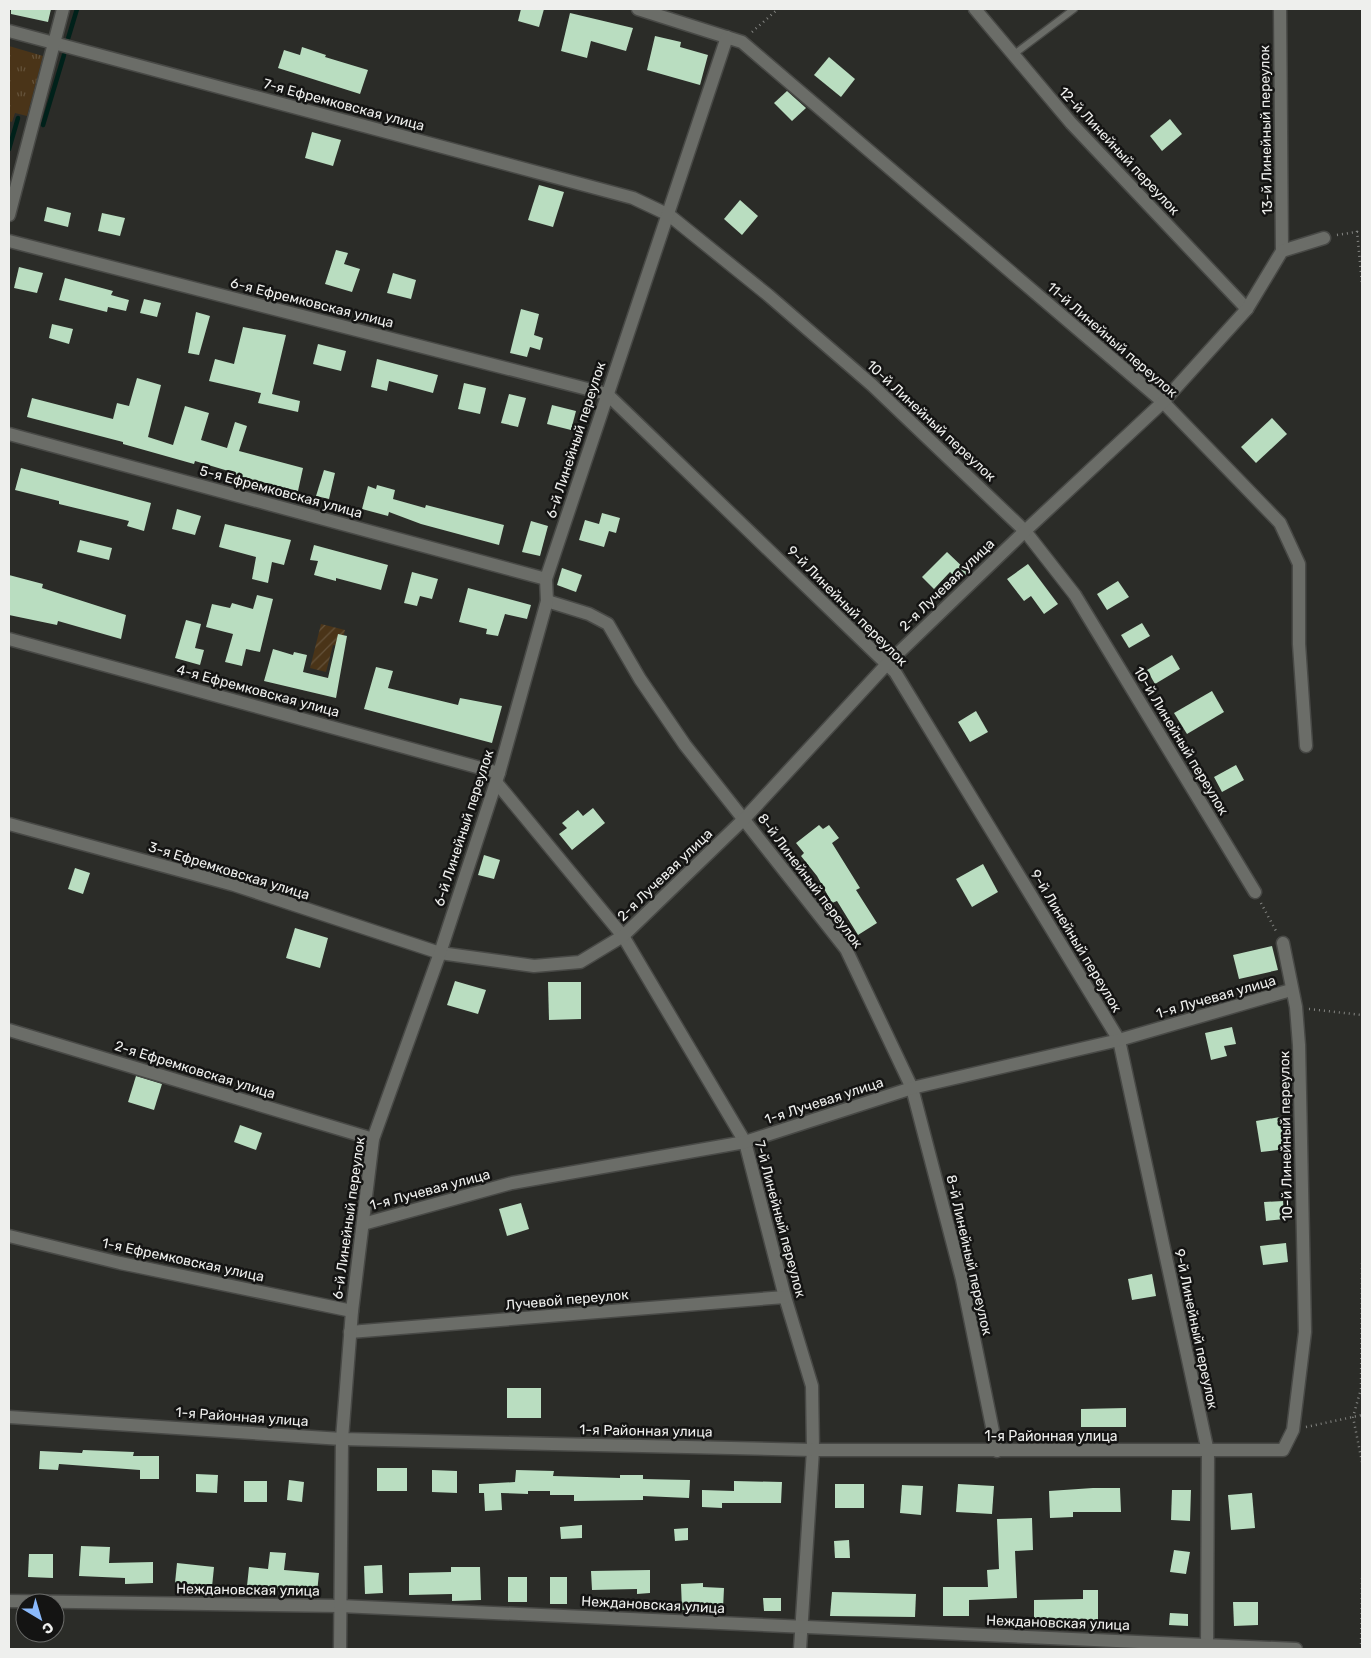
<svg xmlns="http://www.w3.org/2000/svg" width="1371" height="1658" font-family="Rubik,sans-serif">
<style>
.park{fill:url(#park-tufts)}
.garden{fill:url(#garden-furrows)}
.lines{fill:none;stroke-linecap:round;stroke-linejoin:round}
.stream{stroke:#00211a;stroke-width:4.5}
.building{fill:#b9ddc0}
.lane-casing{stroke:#484946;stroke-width:9}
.street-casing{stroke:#484946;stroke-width:15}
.path{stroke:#848582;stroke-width:2.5;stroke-dasharray:1 4;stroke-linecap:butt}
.lane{stroke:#6b6d68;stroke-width:6}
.street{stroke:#6b6d68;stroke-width:12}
.labels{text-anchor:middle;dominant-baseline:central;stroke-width:5;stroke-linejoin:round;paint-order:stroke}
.street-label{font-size:14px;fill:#eeefed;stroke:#141413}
</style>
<defs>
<pattern id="park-tufts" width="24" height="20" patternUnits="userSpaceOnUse" patternTransform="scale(1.25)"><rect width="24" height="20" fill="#4a3418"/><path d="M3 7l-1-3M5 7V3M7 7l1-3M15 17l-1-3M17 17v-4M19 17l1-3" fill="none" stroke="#64523a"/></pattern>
<pattern id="garden-furrows" width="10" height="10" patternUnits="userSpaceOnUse" patternTransform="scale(1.25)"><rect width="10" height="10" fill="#4a3418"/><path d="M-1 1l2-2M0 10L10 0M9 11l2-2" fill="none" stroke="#64523a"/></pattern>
</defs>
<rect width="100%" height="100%" fill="#2b2c28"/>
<path class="park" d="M9 46 43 56 27 116 15 113 12 122 9 121Z"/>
<path class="garden" d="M321 624 345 630 341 646 333 645 326 672 310 668Z"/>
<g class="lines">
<g class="stream">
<path d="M67 42 77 9"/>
<path d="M43 125 64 55"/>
<path d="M9 149 18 118"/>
</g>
</g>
<g class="building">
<path d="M11 9H51L48 22 11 14Z"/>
<path d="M521 9H544L539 27 518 21Z"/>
<path d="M570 13 633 28 626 51 591 41 587 58 561 51Z"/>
<path d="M655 36 681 42 680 47 708 55 700 85 647 70Z"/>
<path d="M302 47 326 55 325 57 368 70 360 94 278 68 284 50 300 55Z"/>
<path d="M829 57 855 79 841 97 814 75Z"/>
<path d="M787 91 806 108 792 121 774 103Z"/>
<path d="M1170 119 1182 134 1162 151 1150 136Z"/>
<path d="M312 132 341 140 333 166 305 158Z"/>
<path d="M539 185 564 192 553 227 528 220Z"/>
<path d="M740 200 758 216 742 235 724 219Z"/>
<path d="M47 207 71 213 68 227 44 221Z"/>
<path d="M102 213 125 218 120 236 98 231Z"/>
<path d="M336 250 348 253 344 264 360 269 352 292 325 284Z"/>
<path d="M19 267 43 273 37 293 14 288Z"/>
<path d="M393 273 416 280 411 299 387 293Z"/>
<path d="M65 278 113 291 111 295 129 300 126 311 108 307 107 312 59 300Z"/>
<path d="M144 299 161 303 157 317 140 313Z"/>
<path d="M521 309 539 314 534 335 543 338 540 350 530 347 527 357 510 353Z"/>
<path d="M196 312 210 316 199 355 188 353Z"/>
<path d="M52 324 73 329 69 344 49 338Z"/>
<path d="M243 327 286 335 272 394 300 401 298 412 258 403 261 393 209 381 215 359 234 364Z"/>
<path d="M318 344 346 351 341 371 313 364Z"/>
<path d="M377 359 438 375 433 393 389 381 387 391 371 387Z"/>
<path d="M137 378 161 385 148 437 173 445 185 406 209 413 201 440 227 448 235 422 247 426 239 451 303 468 298 491 234 475 235 473 195 461 194 464 123 444V442L27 417 32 398 113 419 117 403 129 406Z"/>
<path d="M464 383 486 388 480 414 458 409Z"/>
<path d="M509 394 526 398 518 427 501 423Z"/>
<path d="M552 405 576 411 571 430 547 424Z"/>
<path d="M1272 418 1287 434 1256 463 1241 447Z"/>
<path d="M21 468 151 503 144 531 127 526 129 521 59 504V501L15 490Z"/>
<path d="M324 470 335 473 329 499 316 496Z"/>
<path d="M377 485 395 490 393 499 425 508 426 505 504 525 499 545 421 524 389 512 388 516 362 509 368 486 376 489Z"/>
<path d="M177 509 201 516 195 535 172 529Z"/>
<path d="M602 513 620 518 616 533 609 531 604 547 579 540 585 520 599 524Z"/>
<path d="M531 521 548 526 540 556 522 552Z"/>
<path d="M225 524 291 540 284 565 272 562 268 583 252 579 256 557 219 547Z"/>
<path d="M80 540 112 548 109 560 77 552Z"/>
<path d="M314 545 388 565 381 590 336 578V581L314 575 318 561 310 560Z"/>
<path d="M947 552 968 572 959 581 950 572 934 589 922 577Z"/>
<path d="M1028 564 1058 604 1044 614 1031 596 1024 601 1007 579Z"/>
<path d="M562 568 582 575 576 592 557 585Z"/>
<path d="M412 572 438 579 432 599 420 596 417 606 404 603Z"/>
<path d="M9 575 43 584 42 588 126 615 121 639 58 621 57 625 9 615Z"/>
<path d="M1118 581 1129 597 1107 610 1097 594Z"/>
<path d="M468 588 531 605 527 619 505 614 498 636 486 634 487 629 459 622Z"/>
<path d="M257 595 273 599 260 652 246 649 242 666 225 662 233 634 206 627 212 604 230 608 232 603 253 609Z"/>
<path d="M186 620 201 624 195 648 204 650 200 665 175 658Z"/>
<path d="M1142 623 1150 636 1129 648 1121 635Z"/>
<path d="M338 634 347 636 336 698 264 681 273 649 293 655 294 652 307 655 303 672 328 678Z"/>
<path d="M1172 655 1180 669 1155 684 1147 670Z"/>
<path d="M376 667 393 671 388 688 458 705 460 698 502 706 492 743 364 709Z"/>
<path d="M1212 691 1224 712 1187 734 1174 713Z"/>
<path d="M976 711 988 732 970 742 958 722Z"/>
<path d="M1236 765 1244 780 1222 792 1214 777Z"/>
<path d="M593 808 605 823 572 850 559 834 567 828 562 823 578 810 583 816Z"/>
<path d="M819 825 823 829 829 825 839 838 832 843 860 888 856 890 877 923 858 935 837 901 832 903 817 876 801 856 804 853 796 843Z"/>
<path d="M484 855 500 860 494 879 478 875Z"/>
<path d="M983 864 998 892 972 907 956 879Z"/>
<path d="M75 868 90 873 83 894 68 889Z"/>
<path d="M295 928 328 938 320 968 286 958Z"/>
<path d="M1272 946 1278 970 1239 979 1233 955Z"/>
<path d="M455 981 486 990 478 1014 447 1005Z"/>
<path d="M548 982H581V1019L549 1020Z"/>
<path d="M1232 1027 1236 1044 1224 1046 1227 1056 1211 1060 1205 1033Z"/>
<path d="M136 1076 162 1084 154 1110 128 1102Z"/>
<path d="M1280 1117 1285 1149 1261 1152 1256 1121Z"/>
<path d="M240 1125 262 1133 256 1150 234 1142Z"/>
<path d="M1283 1201 1284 1219 1266 1221 1264 1202Z"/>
<path d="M521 1203 529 1229 507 1236 499 1209Z"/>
<path d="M1286 1243 1288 1262 1263 1265 1260 1246Z"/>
<path d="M1152 1274 1156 1296 1132 1300 1128 1279Z"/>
<rect x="507" y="1388" width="34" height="30"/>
<path d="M1126 1408V1427H1081V1409Z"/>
<path d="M83 1450 134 1452 133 1456H159V1479H140V1470L59 1464 58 1470 39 1469 40 1451 82 1453Z"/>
<rect x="377" y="1468" width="30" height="23"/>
<path d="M432 1470 457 1471V1493L432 1492Z"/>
<path d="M516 1470 554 1471 553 1476 620 1478V1475H643V1479L690 1480 689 1498 643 1496V1500L574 1501V1495H550V1491H528V1494L501 1493 502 1510 485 1511 484 1493H479V1484L515 1482Z"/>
<path d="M196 1474 218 1475 217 1493 196 1492Z"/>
<path d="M289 1480 304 1482 302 1502 287 1500Z"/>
<rect x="244" y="1481" width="23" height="21"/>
<path d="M734 1481 782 1482 781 1503H722V1508L702 1507V1490L734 1491Z"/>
<rect x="835" y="1484" width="29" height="24"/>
<path d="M958 1484 994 1486 992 1514 956 1512Z"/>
<path d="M902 1485 923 1486 921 1515 900 1513Z"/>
<path d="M1093 1488H1120L1121 1512H1073V1517L1050 1518 1049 1491Z"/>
<path d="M1172 1490H1191L1190 1521 1171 1520Z"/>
<path d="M1252 1493 1255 1528 1231 1530 1228 1495Z"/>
<path d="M1032 1518 1033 1550 1015 1551 1017 1598 969 1600V1616H943V1587H988L987 1570 999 1569 997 1519Z"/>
<path d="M582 1525V1538L561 1539 560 1527Z"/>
<path d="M688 1528V1540L675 1541 674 1529Z"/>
<path d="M849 1540 850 1558H835L834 1541Z"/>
<path d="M81 1546 110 1547 109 1563 153 1562V1583L125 1584V1578L79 1576Z"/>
<path d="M1174 1550 1190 1552 1186 1574 1170 1572Z"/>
<path d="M270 1552 286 1553 284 1570 319 1573 317 1593 247 1586 249 1567 268 1569Z"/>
<path d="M29 1554H53V1578L28 1577Z"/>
<path d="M177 1563 214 1567 212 1587 175 1583Z"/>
<path d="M382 1565 383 1593 365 1594 364 1566Z"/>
<path d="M451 1567H480L481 1600 452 1601V1594L409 1595V1573L451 1572Z"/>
<path d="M650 1570V1593L637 1594V1589L592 1590 591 1571Z"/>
<rect x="508" y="1577" width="19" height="25"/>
<rect x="550" y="1577" width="17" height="27"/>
<path d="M703 1583V1587L724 1588 723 1609 682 1610 681 1584Z"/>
<path d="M1083 1590H1098V1620L1034 1619V1600L1083 1599Z"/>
<path d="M832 1592 916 1594 915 1617 830 1616Z"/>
<path d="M763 1598H781V1611H764Z"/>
<path d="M1233 1602H1258V1625L1234 1626Z"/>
<path d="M1170 1613 1188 1614V1626L1169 1625Z"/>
</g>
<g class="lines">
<g class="lane-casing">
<path id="lane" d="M1013 55 1074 9"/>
</g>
<g class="street-casing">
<g id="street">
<path d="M638 9 742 42 1163 402 1280 523 1299 564V644L1306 746"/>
<path d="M975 9 1071 123 1247 309"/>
<path d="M1280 9 1282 251"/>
<path d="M9 31 633 198 669 215 768 295 872 385 1025 531 1075 595 1255 892"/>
<path d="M9 215 63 9"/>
<path d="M9 241 607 394 895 672 1119 1040 1208 1452 1207 1649"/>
<path d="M9 434 546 579"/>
<path d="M547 601 589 614 608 624 640 679 685 745 846 949 912 1088 962 1279 997 1451"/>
<path d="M9 639 499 773"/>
<path d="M496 782 623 936 745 1142 785 1297 812 1386 813 1450 800 1649"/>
<path d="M9 824 234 885 440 953 534 966 580 962 623 936 744 819 887 664 1025 531 1163 402 1247 309 1282 251 1324 238"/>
<path d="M9 1030 373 1139"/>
<path d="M363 1224 512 1183 745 1142 912 1088 1119 1040 1291 990"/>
<path d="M9 1236 120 1263 352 1311"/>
<path d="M350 1332 785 1297"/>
<path d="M9 1417 342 1439 813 1450H1283L1293 1430 1305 1332 1299 1045 1296 1007 1283 943"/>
<path d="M9 1601 340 1606 1296 1649"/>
<path d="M340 1649 342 1439 352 1311 373 1139 440 953 499 773 547 601 546 579C605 398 668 218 727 37"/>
</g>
</g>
<g class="path">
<path d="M752 32 778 9"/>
<path d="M1357 231 1362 284"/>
<path d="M1337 235 1362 231"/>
<path d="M1261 903 1276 931"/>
<path d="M1309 1009 1362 1015"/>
<path d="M1362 1263 1361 1389 1353 1417 1362 1462"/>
<path d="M1306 1427 1362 1415"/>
<path d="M1361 1649 1362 1576"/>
</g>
<use href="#lane" class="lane"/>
<use href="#street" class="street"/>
</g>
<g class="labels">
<g class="street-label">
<text transform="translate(344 105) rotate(15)">7-я Ефремковская улица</text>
<text transform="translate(1266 130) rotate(-91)">13-й Линейный переулок</text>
<text transform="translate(1119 151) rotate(47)">12-й Линейный переулок</text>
<text transform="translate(312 303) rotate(14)">6-я Ефремковская улица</text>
<text transform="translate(1112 340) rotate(41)">11-й Линейный переулок</text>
<text transform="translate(931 421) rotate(43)">10-й Линейный переулок</text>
<text transform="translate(576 440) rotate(-72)">6-й Линейный переулок</text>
<text transform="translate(281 492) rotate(15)">5-я Ефремковская улица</text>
<text transform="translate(947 585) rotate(-44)">2-я Лучевая улица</text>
<text transform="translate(847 606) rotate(45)">9-й Линейный переулок</text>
<text transform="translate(258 691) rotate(15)">4-я Ефремковская улица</text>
<text transform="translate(1181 741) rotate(59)">10-й Линейный переулок</text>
<text transform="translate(464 828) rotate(-72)">6-й Линейный переулок</text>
<text transform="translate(229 871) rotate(17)">3-я Ефремковская улица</text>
<text transform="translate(665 875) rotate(-44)">2-я Лучевая улица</text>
<text transform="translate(810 881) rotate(53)">8-й Линейный переулок</text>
<text transform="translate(1076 941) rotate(59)">9-й Линейный переулок</text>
<text transform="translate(1216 997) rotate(-16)">1-я Лучевая улица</text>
<text transform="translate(195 1070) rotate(17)">2-я Ефремковская улица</text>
<text transform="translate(824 1101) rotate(-18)">1-я Лучевая улица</text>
<text transform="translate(1286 1136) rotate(-91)">10-й Линейный переулок</text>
<text transform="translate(430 1190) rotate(-15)">1-я Лучевая улица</text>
<text transform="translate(349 1218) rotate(-82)">6-й Линейный переулок</text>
<text transform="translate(780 1219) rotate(75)">7-й Линейный переулок</text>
<text transform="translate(969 1255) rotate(77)">8-й Линейный переулок</text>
<text transform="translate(183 1260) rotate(12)">1-я Ефремковская улица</text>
<text transform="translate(567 1300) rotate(-5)">Лучевой переулок</text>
<text transform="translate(1196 1329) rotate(78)">9-й Линейный переулок</text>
<text transform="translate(242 1417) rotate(4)">1-я Районная улица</text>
<text transform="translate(646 1431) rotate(1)">1-я Районная улица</text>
<text x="1051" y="1436">1-я Районная улица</text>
<text transform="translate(248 1590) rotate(1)">Неждановская улица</text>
<text transform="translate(653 1605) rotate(3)">Неждановская улица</text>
<text transform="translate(1058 1623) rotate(2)">Неждановская улица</text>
</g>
</g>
<rect width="1371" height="1658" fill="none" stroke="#eeefed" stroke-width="20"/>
<g transform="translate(40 1618) rotate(142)"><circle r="24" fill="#141413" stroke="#6b6c6a"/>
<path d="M0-4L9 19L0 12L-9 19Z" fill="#8bbafc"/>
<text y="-8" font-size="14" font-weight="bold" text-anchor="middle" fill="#eeefed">С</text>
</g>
</svg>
